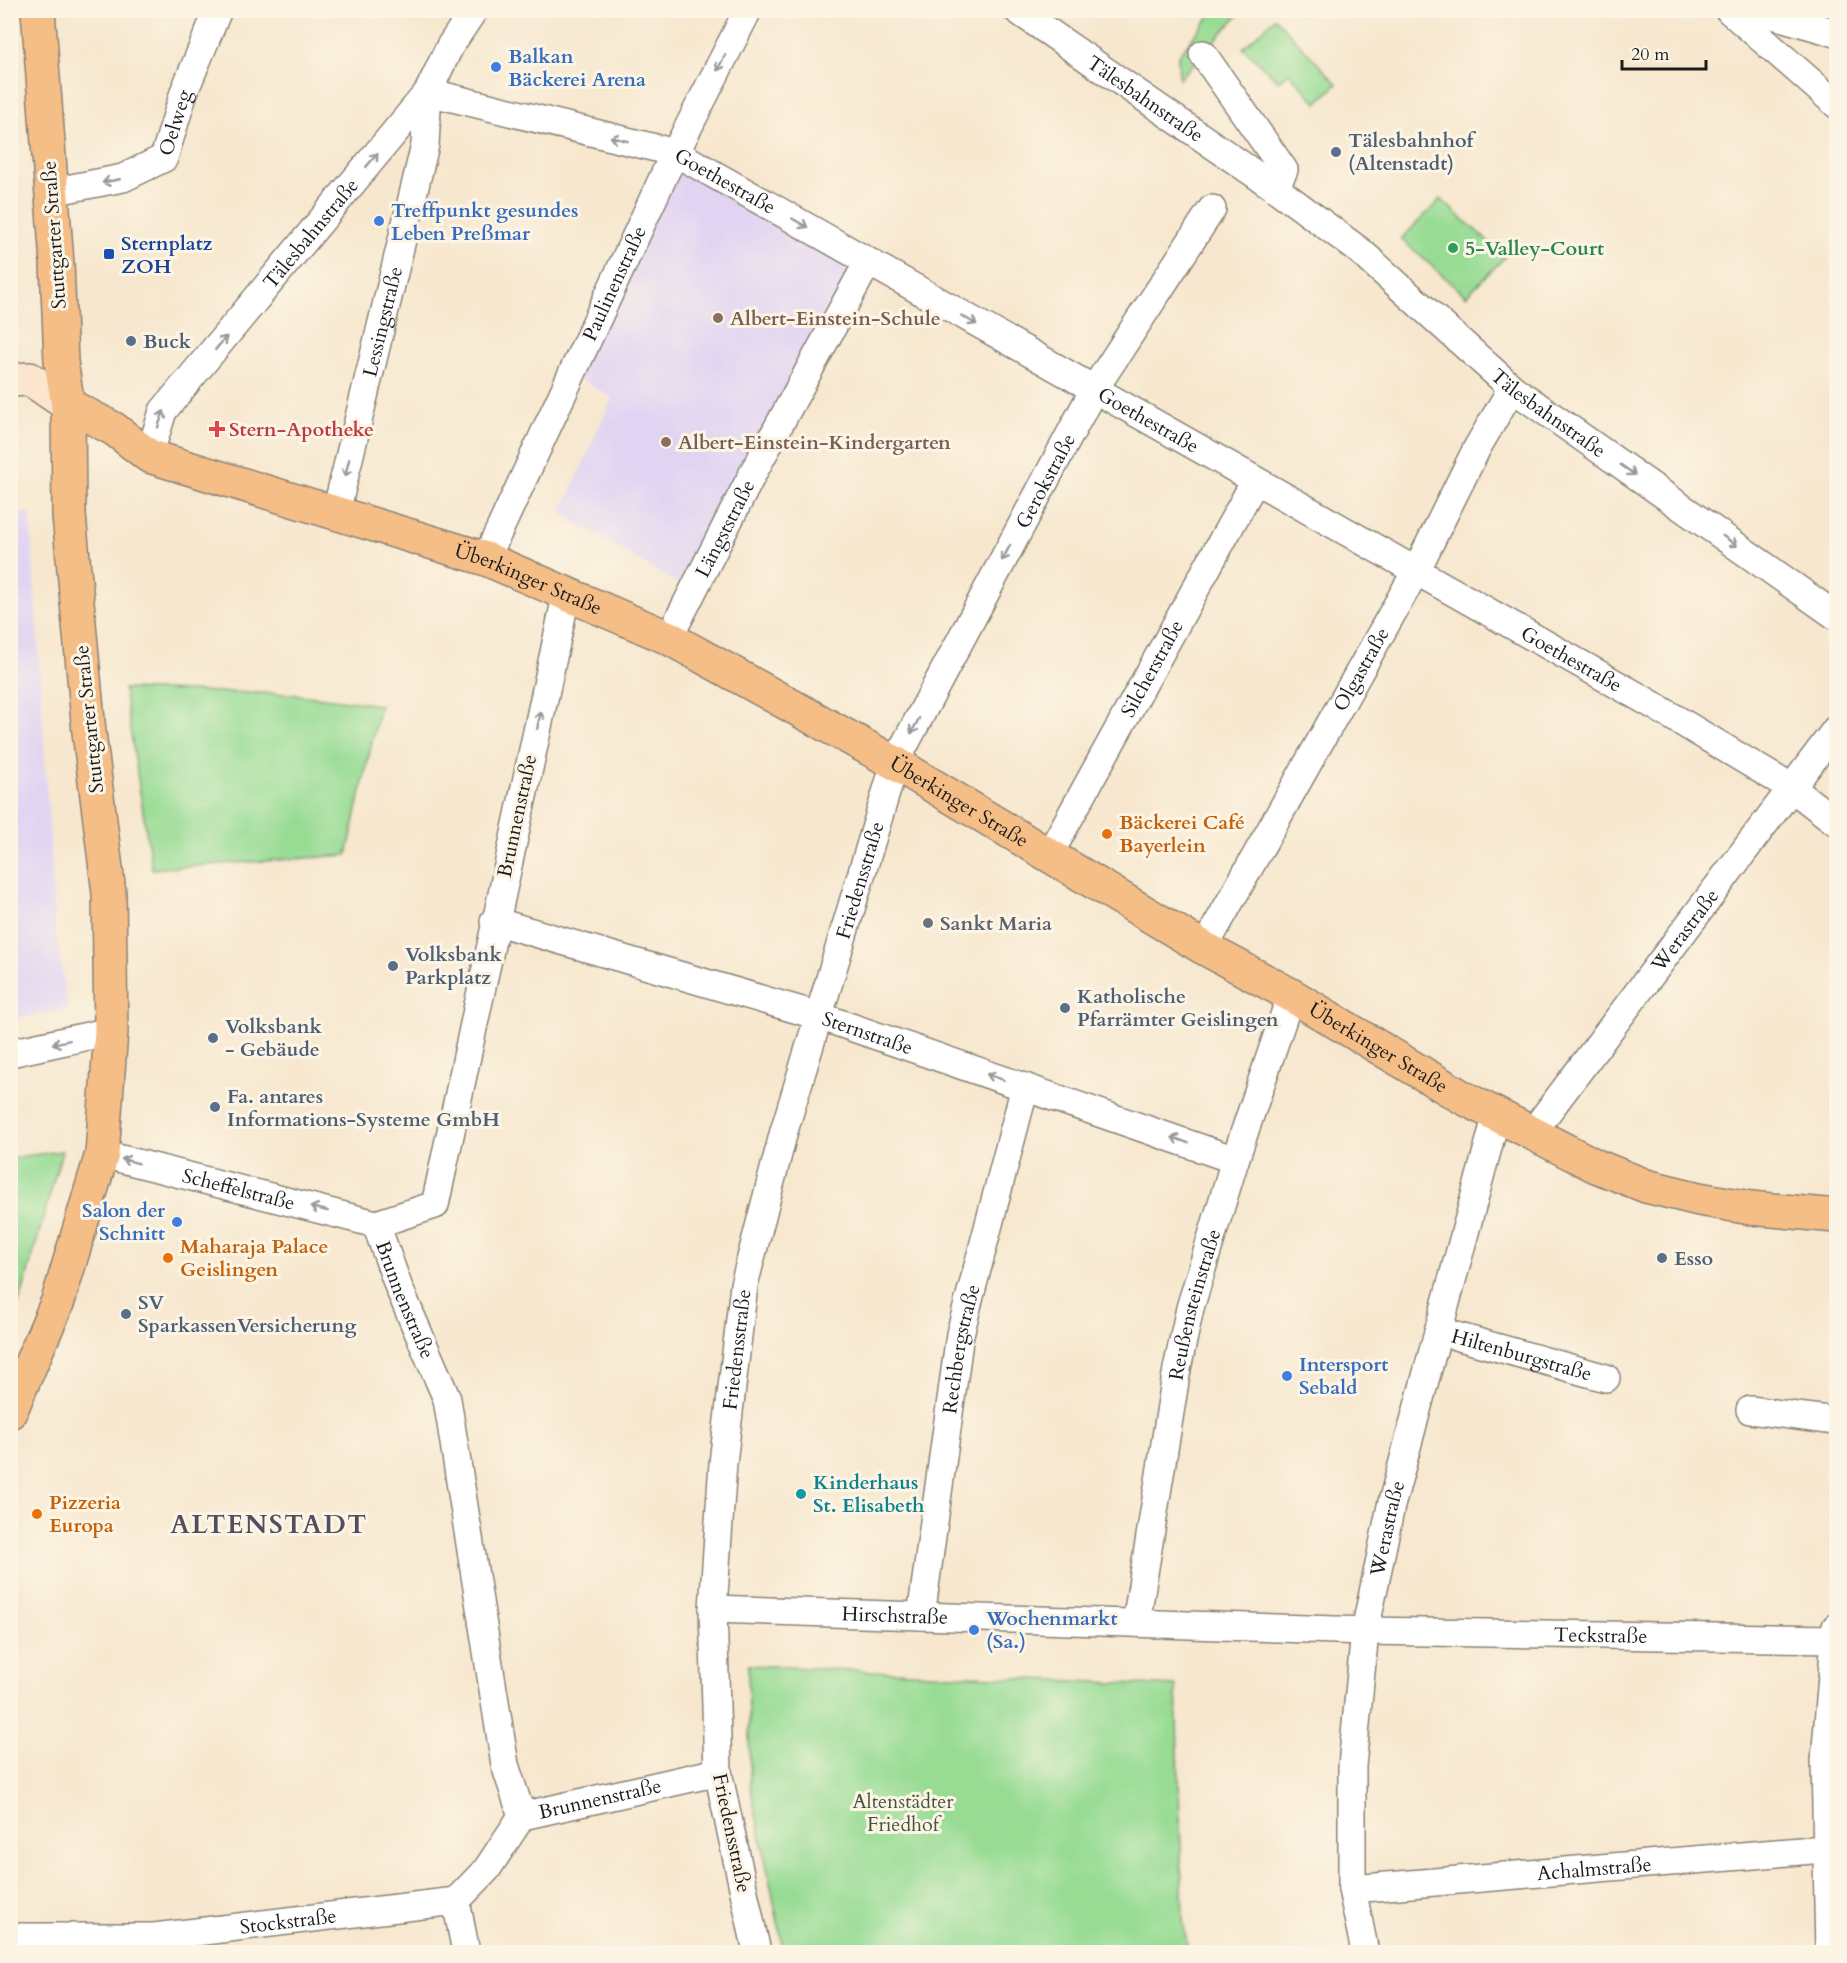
<svg xmlns="http://www.w3.org/2000/svg" width="1847" height="1963" font-family="Cardo,serif">
<style>
.built{fill:#e1d4f3}
.green{fill:#98dc94;stroke:#5a7c58;stroke-width:1.5}
.lines{fill:none;stroke-linecap:round;stroke-linejoin:round}
.street-casing{stroke:#8a8275;stroke-width:30}
.secondary-casing{stroke:#8a8275;stroke-width:36}
.primary-casing{stroke:#8a8275;stroke-width:36}
.street{stroke:#fff;stroke-width:27}
.secondary{stroke:#fbe5cf;stroke-width:33}
.primary{stroke:#f6be87;stroke-width:33}
.oneway{stroke:#999}
.shop-dot{fill:#3f7fe0;stroke:#fcf5e5;stroke-width:2}
.service-dot{fill:#5c6f8a;stroke:#fcf5e5;stroke-width:2}
.leisure-dot{fill:#2e9e5b;stroke:#fcf5e5;stroke-width:2}
.transit-dot{fill:#1a4fb4;stroke:#fcf5e5;stroke-width:2}
.education-dot{fill:#8d6e63;stroke:#fcf5e5;stroke-width:2}
.health-dot{fill:#e0444e;stroke:#fcf5e5;stroke-width:2}
.food-dot{fill:#e8710a;stroke:#fcf5e5;stroke-width:2}
.worship-dot{fill:#6b7280;stroke:#fcf5e5;stroke-width:2}
.culture-dot{fill:#0f9aa8;stroke:#fcf5e5;stroke-width:2}
.labels{text-anchor:middle;dominant-baseline:central;stroke-width:6;stroke-linejoin:round;paint-order:stroke}
.shop-label{font-size:20px;font-weight:bold;fill:#366cbe;stroke:#fcf5e5;text-anchor:start}
.street-label{font-size:20px;fill:#1c1c1c;stroke:#fcf5e5}
.service-label{font-size:20px;font-weight:bold;fill:#4e5e75;stroke:#fcf5e5;text-anchor:start}
.transit-label{font-size:20px;font-weight:bold;fill:#164399;stroke:#fcf5e5;text-anchor:start}
.leisure-label{font-size:20px;font-weight:bold;fill:#27864d;stroke:#fcf5e5;text-anchor:start}
.education-label{font-size:20px;font-weight:bold;fill:#785e54;stroke:#fcf5e5;text-anchor:start}
.health-label{font-size:20px;font-weight:bold;fill:#be3a42;stroke:#fcf5e5;text-anchor:start}
.food-label{font-size:20px;font-weight:bold;fill:#c56008;stroke:#fcf5e5;text-anchor:start}
.worship-label{font-size:20px;font-weight:bold;fill:#5b616d;stroke:#fcf5e5;text-anchor:start}
.culture-label{font-size:20px;font-weight:bold;fill:#0d838f;stroke:#fcf5e5;text-anchor:start}
.park-label{font-size:20px;fill:#415640;stroke:#fcf5e5}
.district-label{font-size:26px;font-weight:bold;letter-spacing:1.5px;fill:#524d5f;stroke:#fcf5e5}
</style>
<rect width="100%" height="100%" fill="#fcf5e5"/>
<filter id="ink" filterUnits="userSpaceOnUse"><feTurbulence type="fractalNoise" baseFrequency=".0167" numOctaves="2"/><feDisplacementMap in="SourceGraphic" scale="12" xChannelSelector="R" yChannelSelector="G"/><feConvolveMatrix kernelMatrix="1 2 1 2 8 2 1 2 1" color-interpolation-filters="sRGB"/></filter>
<filter id="wash" filterUnits="userSpaceOnUse"><feTurbulence type="fractalNoise" baseFrequency=".008" numOctaves="4" result="noise"/><feDisplacementMap in="SourceGraphic" scale="24" xChannelSelector="R" yChannelSelector="G"/><feGaussianBlur stdDeviation="1.35" result="paint"/><feColorMatrix in="noise" values="0 0 0 0 0 0 0 0 0 0 0 0 0 0 0 0 0 1.4 0 .05"/><feComposite in="paint" operator="in"/></filter>
<g filter="url(#wash)">
<rect width="100%" height="100%" fill="#f7e7ce"/>
<g class="built">
<path d="M676 153 868 262 692 593 561 513 612 398 572 374Z"/>
<path d="M30 512 55 928 68 1008 11 1020 10 513Z"/>
</g>
<g class="green">
<path d="M1214 11H1242L1179 79 1178 56Z"/>
<path d="M1275 18 1337 84 1317 103 1289 73 1278 81 1243 48Z"/>
<path d="M1441 199 1505 257 1466 296 1401 239Z"/>
<path d="M124 689 290 694 380 705 347 855 152 869Z"/>
<path d="M62 1151 22 1294 11 1321V1158Z"/>
<path d="M748 1665 1176 1686 1183 1920 1188 1952H784L750 1784Z"/>
</g>
</g>
<g filter="url(#ink)">
<g class="lines">
<g class="street-casing">
<g id="street">
<path id="s1" d="M1017 10 1275 188 1360 251 1512 388 1836 616"/>
<path d="M1729 10 1836 104"/>
<path d="M1756 10 1836 33"/>
<path d="M1203 54 1284 170 1275 188"/>
<path id="s2" d="M428 92 676 153 1648 702 1793 789 1836 822"/>
<path id="s3" d="M51 192 123 178 164 158 184 92 218 10"/>
<path id="s4" d="M149 456 163 411 428 92 450 46 474 10"/>
<path id="s5" d="M336 512 425 145 428 92"/>
<path id="s6" d="M486 559 666 171 748 10"/>
<path id="s7" d="M567 592 435 1205 376 1224 399 1288 447 1399 505 1765 522 1816 718 1772"/>
<path id="s8" d="M669 638 754 471 868 262"/>
<path id="s9" d="M1049 855 1255 481"/>
<path id="s10" d="M494 921 819 1016 1235 1160"/>
<path id="s11" d="M1204 948 1416 571 1477 448 1512 388"/>
<path d="M10 1053 111 1031"/>
<path id="s12" d="M1532 1133 1836 729"/>
<path id="s13" d="M102 1154 376 1224"/>
<path id="s14" d="M1438 1331 1606 1378"/>
<path d="M1750 1410 1836 1421"/>
<path id="s15" d="M713 1609 1365 1631 1836 1639"/>
<path id="s16" d="M921 1616 960 1334 1025 1087"/>
<path id="s17" d="M1136 1623 1177 1369 1190 1308 1235 1160 1291 995"/>
<path id="s18" d="M1352 1889 1836 1848"/>
<path d="M456 1901 466 1952"/>
<path id="s19" d="M10 1937H154L456 1901 487 1869 522 1816"/>
<path id="s20" d="M757 1952 718 1772 713 1609 723 1463 744 1285 784 1131 895 763 1093 391 1212 209"/>
<path id="s21" d="M1365 1952 1352 1889V1766L1365 1631 1391 1506 1497 1114"/>
<path d="M1829 1952 1825 1760 1836 1627"/>
</g>
</g>
<g class="secondary-casing">
<path id="secondary" d="M10 380 30 379 68 405"/>
</g>
<g class="primary-casing">
<g id="primary">
<path id="s22" d="M68 405 114 429 149 456 486 559 669 638 895 763 1204 948 1291 995 1462 1097 1596 1166 1646 1186 1699 1199 1751 1208 1836 1216"/>
<path d="M10 1412 58 1301 102 1154 111 1031 109 893 89 732 69 515 68 405 61 362 57 263 38 10"/>
</g>
</g>
<use href="#street" class="street"/>
<use href="#secondary" class="secondary"/>
<use href="#primary" class="primary"/>
</g>
<defs><path id="oneway-shaft" d="M-6 0H5M1.5-3L5.5 0L1.5 3" fill="none" stroke-width="1.6" stroke-linecap="round" stroke-linejoin="round" transform="scale(1.5)"/></defs>
<g class="oneway">
<use href="#oneway-shaft" transform="translate(721 63) rotate(117)"/>
<use href="#oneway-shaft" transform="translate(619 139) rotate(-166)"/>
<use href="#oneway-shaft" transform="translate(372 160) rotate(-50)"/>
<use href="#oneway-shaft" transform="translate(111 181) rotate(169)"/>
<use href="#oneway-shaft" transform="translate(800 223) rotate(30)"/>
<use href="#oneway-shaft" transform="translate(969 320) rotate(30)"/>
<use href="#oneway-shaft" transform="translate(221 343) rotate(-50)"/>
<use href="#oneway-shaft" transform="translate(161 419) rotate(-70)"/>
<use href="#oneway-shaft" transform="translate(347 468) rotate(104)"/>
<use href="#oneway-shaft" transform="translate(1628 470) rotate(35)"/>
<use href="#oneway-shaft" transform="translate(1730 541) rotate(35)"/>
<use href="#oneway-shaft" transform="translate(1006 553) rotate(118)"/>
<use href="#oneway-shaft" transform="translate(539 720) rotate(-78)"/>
<use href="#oneway-shaft" transform="translate(915 726) rotate(118)"/>
<use href="#oneway-shaft" transform="translate(61 1042) rotate(168)"/>
<use href="#oneway-shaft" transform="translate(995 1077) rotate(-161)"/>
<use href="#oneway-shaft" transform="translate(1180 1140) rotate(-160)"/>
<use href="#oneway-shaft" transform="translate(130 1161) rotate(-165)"/>
<use href="#oneway-shaft" transform="translate(319 1209) rotate(-167)"/>
</g>
</g>
<g class="shop-dot">
<circle cx="496" cy="67" r="6"/>
<circle cx="379" cy="221" r="6"/>
<circle cx="177" cy="1222" r="6"/>
<circle cx="1287" cy="1376" r="6"/>
<circle cx="974" cy="1630" r="6"/>
</g>
<g class="service-dot">
<circle cx="1336" cy="152" r="6"/>
<circle cx="131" cy="341" r="6"/>
<circle cx="393" cy="966" r="6"/>
<circle cx="1065" cy="1008" r="6"/>
<circle cx="213" cy="1038" r="6"/>
<circle cx="215" cy="1107" r="6"/>
<circle cx="1662" cy="1258" r="6"/>
<circle cx="126" cy="1314" r="6"/>
</g>
<circle class="leisure-dot" cx="1453" cy="248" r="6"/>
<rect class="transit-dot" x="103" y="248" width="12" height="12" rx="3"/>
<g class="education-dot">
<circle cx="718" cy="318" r="6"/>
<circle cx="666" cy="442" r="6"/>
</g>
<path class="health-dot" d="M214 420h6v6h6v6h-6v6h-6v-6h-6v-6h6z"/>
<g class="food-dot">
<circle cx="1107" cy="834" r="6"/>
<circle cx="168" cy="1258" r="6"/>
<circle cx="37" cy="1514" r="6"/>
</g>
<circle class="worship-dot" cx="928" cy="923" r="6"/>
<circle class="culture-dot" cx="801" cy="1494" r="6"/>
<g class="labels">
<g class="shop-label">
<text x="508" y="56">Balkan<tspan x="508" dy="23">Bäckerei Arena</tspan></text>
<text x="391" y="210">Treffpunkt gesundes<tspan x="391" dy="23">Leben Preßmar</tspan></text>
<text x="165" y="1210" text-anchor="end">Salon der<tspan x="165" dy="23">Schnitt</tspan></text>
<text x="1299" y="1364">Intersport<tspan x="1299" dy="23">Sebald</tspan></text>
<text x="986" y="1618">Wochenmarkt<tspan x="986" dy="23">(Sa.)</tspan></text>
</g>
<g class="street-label">
<text stroke="none"><textPath href="#s1" startOffset="156">Tälesbahnstraße</textPath></text>
<text stroke="none"><textPath href="#s3" startOffset="156">Oelweg</textPath></text>
<text stroke="none"><textPath href="#s2" startOffset="312">Goethestraße</textPath></text>
<text stroke="none"><textPath href="#s4" startOffset="278">Tälesbahnstraße</textPath></text>
<text transform="translate(54 235) rotate(-94)">Stuttgarter Straße</text>
<text stroke="none"><textPath href="#s6" startOffset="304">Paulinenstraße</textPath></text>
<text stroke="none"><textPath href="#s5" startOffset="196">Lessingstraße</textPath></text>
<text stroke="none"><textPath href="#s1" startOffset="668">Tälesbahnstraße</textPath></text>
<text stroke="none"><textPath href="#s2" startOffset="798">Goethestraße</textPath></text>
<text stroke="none"><textPath href="#s20" startOffset="1536">Gerokstraße</textPath></text>
<text stroke="none"><textPath href="#s8" startOffset="123">Längststraße</textPath></text>
<text stroke="none"><textPath href="#s22" startOffset="495">Überkinger Straße</textPath></text>
<text stroke="none"><textPath href="#s2" startOffset="1284">Goethestraße</textPath></text>
<text stroke="none"><textPath href="#s9" startOffset="213">Silcherstraße</textPath></text>
<text stroke="none"><textPath href="#s11" startOffset="320">Olgastraße</textPath></text>
<text transform="translate(89 719) rotate(-96)">Stuttgarter Straße</text>
<text stroke="none"><textPath href="#s22" startOffset="981">Überkinger Straße</textPath></text>
<text transform="translate(517 816) rotate(-78)">Brunnenstraße</text>
<text stroke="none"><textPath href="#s20" startOffset="1094">Friedensstraße</textPath></text>
<text stroke="none"><textPath href="#s12" startOffset="254">Werastraße</textPath></text>
<text stroke="none"><textPath href="#s10" startOffset="390">Sternstraße</textPath></text>
<text stroke="none"><textPath href="#s22" startOffset="1467">Überkinger Straße</textPath></text>
<text stroke="none"><textPath href="#s13" startOffset="141">Scheffelstraße</textPath></text>
<text stroke="none"><textPath href="#s7" startOffset="770">Brunnenstraße</textPath></text>
<text stroke="none"><textPath href="#s17" startOffset="324">Reußensteinstraße</textPath></text>
<text stroke="none"><textPath href="#s20" startOffset="608">Friedensstraße</textPath></text>
<text stroke="none"><textPath href="#s16" startOffset="270">Rechbergstraße</textPath></text>
<text stroke="none"><textPath href="#s14" startOffset="87">Hiltenburgstraße</textPath></text>
<text stroke="none"><textPath href="#s21" startOffset="428">Werastraße</textPath></text>
<text stroke="none"><textPath href="#s15" startOffset="182">Hirschstraße</textPath></text>
<text stroke="none"><textPath href="#s15" startOffset="888">Teckstraße</textPath></text>
<text stroke="none"><textPath href="#s7" startOffset="1382">Brunnenstraße</textPath></text>
<text transform="translate(732 1833) rotate(78)">Friedensstraße</text>
<text stroke="none"><textPath href="#s18" startOffset="243">Achalmstraße</textPath></text>
<text stroke="none"><textPath href="#s19" startOffset="279">Stockstraße</textPath></text>
</g>
<g class="service-label">
<text x="1348" y="140">Tälesbahnhof<tspan x="1348" dy="23">(Altenstadt)</tspan></text>
<text x="143" y="341">Buck</text>
<text x="405" y="954">Volksbank<tspan x="405" dy="23">Parkplatz</tspan></text>
<text x="1077" y="996">Katholische<tspan x="1077" dy="23">Pfarrämter Geislingen</tspan></text>
<text x="225" y="1026">Volksbank<tspan x="225" dy="23">- Gebäude</tspan></text>
<text x="227" y="1096">Fa. antares<tspan x="227" dy="23">Informations-Systeme GmbH</tspan></text>
<text x="1674" y="1258">Esso</text>
<text x="138" y="1302">SV<tspan x="138" dy="23">SparkassenVersicherung</tspan></text>
</g>
<g class="transit-label">
<text x="121" y="243">Sternplatz<tspan x="121" dy="23">ZOH</tspan></text>
</g>
<g class="leisure-label">
<text x="1465" y="248">5-Valley-Court</text>
</g>
<g class="education-label">
<text x="730" y="318">Albert-Einstein-Schule</text>
<text x="678" y="442">Albert-Einstein-Kindergarten</text>
</g>
<g class="health-label">
<text x="229" y="429">Stern-Apotheke</text>
</g>
<g class="food-label">
<text x="1119" y="822">Bäckerei Café<tspan x="1119" dy="23">Bayerlein</tspan></text>
<text x="180" y="1246">Maharaja Palace<tspan x="180" dy="23">Geislingen</tspan></text>
<text x="49" y="1502">Pizzeria<tspan x="49" dy="23">Europa</tspan></text>
</g>
<g class="worship-label">
<text x="940" y="923">Sankt Maria</text>
</g>
<g class="culture-label">
<text x="813" y="1482">Kinderhaus<tspan x="813" dy="23">St. Elisabeth</tspan></text>
</g>
<g class="park-label">
<text x="903" y="1801">Altenstädter<tspan x="903" dy="23">Friedhof</tspan></text>
</g>
<g class="district-label">
<text x="269" y="1524">ALTENSTADT</text>
</g>
</g>
<rect width="1847" height="1963" fill="none" stroke="#fcf5e5" stroke-width="36"/>
<path d="M1622 60v9h84v-9" fill="none" stroke="#1c1c1c" stroke-width="3"/>
<text x="1631" y="60" font-size="18" fill="#1c1c1c" stroke="#fcf5e5" stroke-width="4.5" paint-order="stroke">20 m</text>
</svg>
